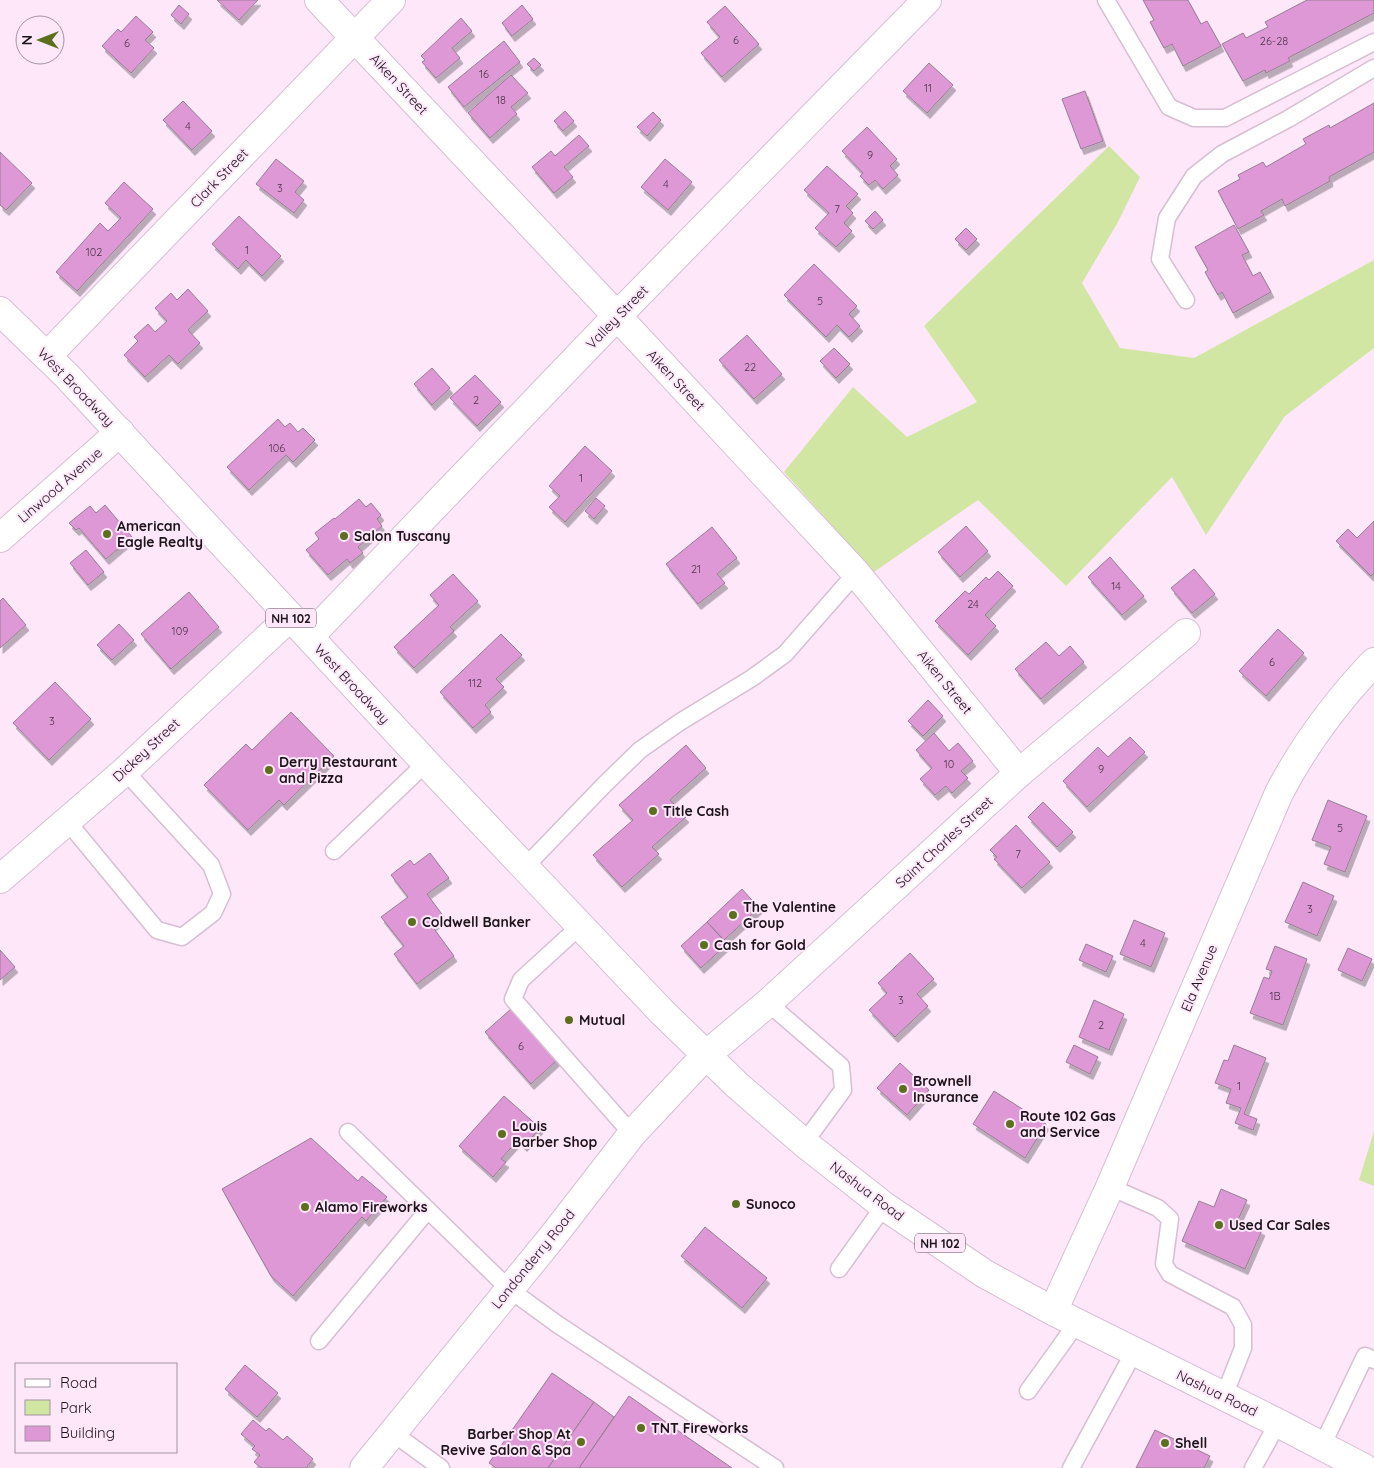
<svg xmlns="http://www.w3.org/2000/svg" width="1374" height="1468" font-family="Quicksand,sans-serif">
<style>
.green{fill:#d2e6a4}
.building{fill:#df98d6;stroke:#967e92;filter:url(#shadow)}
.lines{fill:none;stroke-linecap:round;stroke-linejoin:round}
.lane-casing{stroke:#d8bed3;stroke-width:19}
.street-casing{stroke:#d8bed3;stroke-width:30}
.primary-casing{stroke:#d8bed3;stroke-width:30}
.lane{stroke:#fff;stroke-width:16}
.street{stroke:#fff;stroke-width:28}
.primary{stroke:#fff;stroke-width:28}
.poi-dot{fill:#5c6f1d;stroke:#fde7f9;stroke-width:2}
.labels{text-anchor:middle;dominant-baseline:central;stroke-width:4;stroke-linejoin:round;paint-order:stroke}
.number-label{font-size:11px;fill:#4e354a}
.shield{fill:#fde7f9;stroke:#60535e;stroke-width:1}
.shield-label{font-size:12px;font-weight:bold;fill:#1d141c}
.street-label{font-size:14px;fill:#1d141c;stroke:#fde7f9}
.poi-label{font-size:14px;font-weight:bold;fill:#1d141c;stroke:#fde7f9;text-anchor:start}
</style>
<defs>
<filter id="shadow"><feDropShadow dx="3" dy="5.5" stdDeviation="0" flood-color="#0004"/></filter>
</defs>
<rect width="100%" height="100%" fill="#fde7f9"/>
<g class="green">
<path d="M1109 146 1140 177 1118 222 1082 283 1120 348 1194 358 1374 260V348L1285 416 1206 535 1172 477 1066 586 978 500 874 572 784 472 853 387 907 437 977 402 924 326Z"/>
<path d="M1374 1131V1186L1359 1180Z"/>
</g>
<g class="building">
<path d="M217 0H258L239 20Z"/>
<path d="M1143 0H1188L1201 24 1207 21 1221 46 1183 66 1172 44 1164 48 1150 22 1154 20Z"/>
<path d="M1307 0H1374V13L1288 58 1290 61 1266 73 1265 70 1243 81 1222 44 1243 33 1246 38 1268 27 1265 22Z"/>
<path d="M179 5 189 14 181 24 171 15Z"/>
<path d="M522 5 533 19 512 36 502 23Z"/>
<path d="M725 6 759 44 722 77 701 53 720 37 707 22Z"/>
<path d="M136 16 153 32 145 40 154 48 131 73 102 46 118 29 121 32Z"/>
<path d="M461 18 472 31 452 48 460 58 436 78 422 62 425 60 421 56Z"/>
<path d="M504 41 520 62 464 107 448 87Z"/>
<path d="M534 58 541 65 534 71 527 64Z"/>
<path d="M929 63 953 85 927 113 903 91Z"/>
<path d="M511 75 528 93 511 107 517 114 490 138 468 113Z"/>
<path d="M1085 91 1103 141 1081 149 1062 99Z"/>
<path d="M183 101 212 131 192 150 163 120Z"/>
<path d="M1374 103V152L1329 177 1330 181 1285 206 1282 199 1261 211 1264 215 1238 229 1218 191 1240 179 1238 175 1263 162 1266 167 1306 144 1303 139 1329 125 1330 128Z"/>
<path d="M565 111 574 121 563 131 554 121Z"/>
<path d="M653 112 661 120 647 136 637 127Z"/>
<path d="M867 127 897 159 890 166 898 175 883 189 875 180 869 185 860 176 863 173 842 151Z"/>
<path d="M579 135 589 146 564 167 573 177 554 193 532 167 551 151 555 156Z"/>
<path d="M0 152 32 183 6 210 0 205Z"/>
<path d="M276 159 304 181 295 192 304 200 294 213 256 184Z"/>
<path d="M665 159 692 182 668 210 641 187Z"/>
<path d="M827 166 858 194 846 206 853 213 844 223 852 231 836 247 815 228 829 213 804 190Z"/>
<path d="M124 182 153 209 77 291 56 272 100 223 108 231 121 218 105 203Z"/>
<path d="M875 211 883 220 873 229 865 221Z"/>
<path d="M239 216 281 256 262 276 246 260 238 269 212 244Z"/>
<path d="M1234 225 1249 252 1242 255 1253 276 1260 272 1271 292 1233 313 1222 292 1218 295 1205 272 1208 270 1195 247Z"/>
<path d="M966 228 977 239 966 250 955 239Z"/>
<path d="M814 264 857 306 849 314 860 326 849 337 837 325 826 337 784 295Z"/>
<path d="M188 289 208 311 188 330 200 343 178 364 169 355 145 377 124 355 138 341 134 337 148 324 155 332 167 321 155 308 171 293 177 300Z"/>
<path d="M747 335 782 374 754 399 719 360Z"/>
<path d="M834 348 850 364 836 378 820 361Z"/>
<path d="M432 368 450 388 432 405 414 384Z"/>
<path d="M475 375 501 402 477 426 450 398Z"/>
<path d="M278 419 285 427 290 423 298 432 303 428 315 440 293 462 286 455 249 490 227 467Z"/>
<path d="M585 446 612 471 565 522 549 507 560 496 549 486Z"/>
<path d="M596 498 605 506 594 519 585 511Z"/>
<path d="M359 499 366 507 371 503 381 515 377 519 382 526 358 547 363 553 350 563 347 559 328 575 306 550 319 539 315 533 334 518 335 519Z"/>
<path d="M105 505 132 537 106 559 79 528 76 530 69 523 90 506 96 513Z"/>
<path d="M1374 521V573L1371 576 1336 541 1348 529 1357 538Z"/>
<path d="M966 526 988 551 960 577 938 552Z"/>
<path d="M712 527 737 558 717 574 725 583 698 604 666 564Z"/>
<path d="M86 550 104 572 88 585 70 563Z"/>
<path d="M1110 557 1144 596 1122 615 1088 577Z"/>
<path d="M1194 569 1215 594 1192 613 1171 588Z"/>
<path d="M998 571 1013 586 985 615 996 626 968 655 935 621 965 591 969 594 986 577 989 580Z"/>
<path d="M453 574 478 601 450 627 454 631 414 668 394 647 439 605 430 595Z"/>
<path d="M189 592 219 627 171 669 141 634Z"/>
<path d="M3 598 26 625 0 648V601Z"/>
<path d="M119 624 134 640 112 660 97 645Z"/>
<path d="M1278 629 1304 653 1266 696 1239 671Z"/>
<path d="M501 634 522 655 496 679 504 687 485 705 491 712 473 728 440 692Z"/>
<path d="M1046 642 1059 656 1070 646 1084 662 1041 699 1015 669Z"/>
<path d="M55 682 91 719 49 760 13 723Z"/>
<path d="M928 700 943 716 923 736 908 721Z"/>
<path d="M291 712 334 756 284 805 279 800 248 830 204 785 246 744 252 750Z"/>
<path d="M934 733 949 751 958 743 973 761 961 771 968 778 952 793 946 786 935 795 920 779 932 768 916 750Z"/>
<path d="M1130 737 1145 752 1087 807 1063 781 1098 747 1108 757Z"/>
<path d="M686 745 706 768 670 800 686 817 652 847 659 854 622 887 593 855 633 820 619 805Z"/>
<path d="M1328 800 1367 816 1345 872 1324 864 1331 847 1312 840Z"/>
<path d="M1043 802 1073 832 1057 847 1028 817Z"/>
<path d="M1016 825 1050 862 1022 888 994 859 997 857 990 850Z"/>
<path d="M430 853 449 878 427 894 444 917 432 926 454 956 417 984 394 954 404 946 381 917 408 897 391 875 410 860 414 865Z"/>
<path d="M1303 882 1334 896 1317 936 1285 922Z"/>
<path d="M742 889 759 908 724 940 707 922Z"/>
<path d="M1134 920 1165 933 1151 967 1120 954Z"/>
<path d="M707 922 727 944 701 968 681 946Z"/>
<path d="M1086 944 1113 956 1106 972 1079 960Z"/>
<path d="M1275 946 1307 959 1283 1025 1250 1013 1264 977 1269 979 1272 971 1266 969Z"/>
<path d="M1348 948 1372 959 1362 981 1338 970Z"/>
<path d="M0 950 15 967 0 980Z"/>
<path d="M910 953 934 979 917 994 928 1006 895 1037 869 1010 887 993 878 983Z"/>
<path d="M1094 1000 1124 1014 1109 1050 1079 1037Z"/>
<path d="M511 1009 557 1060 531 1084 485 1032Z"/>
<path d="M1074 1045 1098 1057 1090 1074 1066 1062Z"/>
<path d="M1234 1045 1266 1058 1244 1114 1257 1119 1253 1130 1235 1123 1241 1108 1226 1103 1231 1089 1215 1083 1224 1060 1228 1061Z"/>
<path d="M900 1063 929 1090 907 1115 877 1088Z"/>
<path d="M994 1091 1046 1124 1025 1158 973 1124Z"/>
<path d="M504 1096 540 1128 524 1146 518 1140 501 1159 506 1162 493 1177 459 1146Z"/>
<path d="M311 1138 358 1181 362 1176 387 1197 366 1221 362 1217 293 1296 271 1276 222 1189Z"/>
<path d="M1221 1189 1247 1200 1238 1220 1262 1230 1245 1269 1182 1241 1199 1201 1214 1207Z"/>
<path d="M705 1227 767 1278 742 1308 681 1256Z"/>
<path d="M245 1365 278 1393 257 1417 225 1389Z"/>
<path d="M552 1373 594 1402 548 1468H496L489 1463Z"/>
<path d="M629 1396 690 1439 732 1468H579Z"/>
<path d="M594 1402 614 1417 579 1468H548Z"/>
<path d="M253 1420 266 1431 269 1428 283 1440 287 1436 313 1459 306 1468H261L254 1462 260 1455 252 1449 255 1446 241 1434Z"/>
<path d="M1155 1430 1210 1456 1204 1468H1136Z"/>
</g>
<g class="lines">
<g class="lane-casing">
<g id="lane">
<path d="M1106 0 1169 107 1194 118H1225L1374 42"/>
<path d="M1186 300 1160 259 1167 218 1194 176 1222 154 1288 119 1374 68"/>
<path d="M67 821 157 930 182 937 213 913 222 894 211 865 125 771"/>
<path d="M334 851 426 763"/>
<path d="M525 867 605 784 640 750 680 722 752 678 785 654 856 573"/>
<path d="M580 926 521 980 513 999 632 1134"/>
<path d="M768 1003 841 1066 843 1090 804 1143"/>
<path d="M348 1132 509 1289 557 1324 775 1468"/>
<path d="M1110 1187 1158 1208 1170 1219 1164 1264 1170 1274 1233 1307 1243 1325V1348L1224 1396"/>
<path d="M839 1269 884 1206"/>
<path d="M319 1341 428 1210"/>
<path d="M1028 1391 1077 1323"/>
<path d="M393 1433 441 1468"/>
<path d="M1322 1446 1365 1356 1374 1360"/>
<path d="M1071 1468 1134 1352"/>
<path d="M1253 1468 1278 1423"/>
</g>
</g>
<g class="street-casing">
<g id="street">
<path d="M319 0 617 316 856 573 1019 773"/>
<path d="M47 356 391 0"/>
<path d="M0 538 120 432"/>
<path d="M309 637 617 316 927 0"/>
<path d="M0 879 125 771 290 617"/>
<path d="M1053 1311 1110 1187 1279 793C1304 745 1337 701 1374 662"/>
<path d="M364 1468 553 1236 632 1134 706 1055 768 1003 1019 773 1186 633"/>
</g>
</g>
<g class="primary-casing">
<path id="primary" d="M0 311 67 376 426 763 661 1011 737 1085 804 1143 884 1206 985 1274 1053 1311 1278 1423 1364 1468"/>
</g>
<use href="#lane" class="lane"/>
<use href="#street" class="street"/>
<use href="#primary" class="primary"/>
</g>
<g class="poi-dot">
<circle cx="107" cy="534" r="5"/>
<circle cx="344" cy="536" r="5"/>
<circle cx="269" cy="770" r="5"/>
<circle cx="653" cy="811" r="5"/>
<circle cx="733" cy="915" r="5"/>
<circle cx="412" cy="922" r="5"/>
<circle cx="704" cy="945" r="5"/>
<circle cx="569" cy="1020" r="5"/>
<circle cx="903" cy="1089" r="5"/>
<circle cx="1010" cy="1124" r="5"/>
<circle cx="502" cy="1134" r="5"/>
<circle cx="736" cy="1204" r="5"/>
<circle cx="305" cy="1207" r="5"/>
<circle cx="1219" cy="1225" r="5"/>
<circle cx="641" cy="1428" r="5"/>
<circle cx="581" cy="1442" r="5"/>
<circle cx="1165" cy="1443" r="5"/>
</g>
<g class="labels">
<g class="number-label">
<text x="736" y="40">6</text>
<text x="1274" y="41">26-28</text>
<text x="127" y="43">6</text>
<text x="484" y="74">16</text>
<text x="928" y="88">11</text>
<text x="501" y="100">18</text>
<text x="188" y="126">4</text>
<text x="870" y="155">9</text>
<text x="666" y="184">4</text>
<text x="280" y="188">3</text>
<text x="837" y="209">7</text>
<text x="247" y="250">1</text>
<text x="94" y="252">102</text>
<text x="820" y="301">5</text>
<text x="750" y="367">22</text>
<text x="476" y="400">2</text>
<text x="277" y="448">106</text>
<text x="581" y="478">1</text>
<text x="696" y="569">21</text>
<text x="1116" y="586">14</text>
<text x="973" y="604">24</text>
<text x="180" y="631">109</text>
<text x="1272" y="662">6</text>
<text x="475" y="683">112</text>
<text x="52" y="721">3</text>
<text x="949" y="764">10</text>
<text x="1101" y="769">9</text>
<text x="1340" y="828">5</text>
<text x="1018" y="854">7</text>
<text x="1310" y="909">3</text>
<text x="1143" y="943">4</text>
<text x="1275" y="996">1B</text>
<text x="901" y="1000">3</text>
<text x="1101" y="1025">2</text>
<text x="521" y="1046">6</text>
<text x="1239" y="1086">1</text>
</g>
<g class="shield">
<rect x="266" y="608.5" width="50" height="19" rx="4"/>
<rect x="915" y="1233.5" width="50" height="19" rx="4"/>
</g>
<g class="shield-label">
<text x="291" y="618">NH 102</text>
<text x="940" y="1243">NH 102</text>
</g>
<g class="street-label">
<text transform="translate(399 84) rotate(47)">Aiken Street</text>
<text transform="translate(219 178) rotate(-46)">Clark Street</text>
<text transform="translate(617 317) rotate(-46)">Valley Street</text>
<text transform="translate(676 380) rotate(47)">Aiken Street</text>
<text transform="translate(76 387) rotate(46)">West Broadway</text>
<text transform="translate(60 485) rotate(-41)">Linwood Avenue</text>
<text transform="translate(945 682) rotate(51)">Aiken Street</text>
<text transform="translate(352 684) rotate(47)">West Broadway</text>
<text transform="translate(146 750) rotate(-43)">Dickey Street</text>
<text transform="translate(944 842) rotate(-43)">Saint Charles Street</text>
<text transform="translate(1199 978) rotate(-67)">Ela Avenue</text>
<text transform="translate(867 1191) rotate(37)">Nashua Road</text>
<text transform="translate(533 1259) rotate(-51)">Londonderry Road</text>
<text transform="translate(1217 1393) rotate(26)">Nashua Road</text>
</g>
<g class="poi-label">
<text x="117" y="526">American<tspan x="117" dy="16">Eagle Realty</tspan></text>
<text x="354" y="536">Salon Tuscany</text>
<text x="279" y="762">Derry Restaurant<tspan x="279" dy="16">and Pizza</tspan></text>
<text x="663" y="811">Title Cash</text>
<text x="743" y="907">The Valentine<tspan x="743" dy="16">Group</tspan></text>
<text x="422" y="922">Coldwell Banker</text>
<text x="714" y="945">Cash for Gold</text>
<text x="579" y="1020">Mutual</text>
<text x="913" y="1081">Brownell<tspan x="913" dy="16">Insurance</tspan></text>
<text x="1020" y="1116">Route 102 Gas<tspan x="1020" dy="16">and Service</tspan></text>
<text x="512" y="1126">Louis<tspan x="512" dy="16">Barber Shop</tspan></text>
<text x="746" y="1204">Sunoco</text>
<text x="315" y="1207">Alamo Fireworks</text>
<text x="1229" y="1225">Used Car Sales</text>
<text x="651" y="1428">TNT Fireworks</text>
<text x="571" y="1434" text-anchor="end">Barber Shop At<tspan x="571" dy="16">Revive Salon &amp; Spa</tspan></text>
<text x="1175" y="1443">Shell</text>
</g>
</g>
<rect x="15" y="1363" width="162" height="90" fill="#fde7f9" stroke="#a393a1"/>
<rect x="25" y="1379" width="25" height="8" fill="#ffffff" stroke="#a393a1"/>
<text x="60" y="1388" font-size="15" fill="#1d141c">Road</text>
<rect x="25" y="1400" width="25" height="15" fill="#d2e6a4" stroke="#a393a1"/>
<text x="60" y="1413" font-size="15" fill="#1d141c">Park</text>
<rect x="25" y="1426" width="25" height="15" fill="#df98d6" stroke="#a393a1"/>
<text x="60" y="1438" font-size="15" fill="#1d141c">Building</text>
<g transform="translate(40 40) rotate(270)"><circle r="24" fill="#fde7f9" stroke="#a393a1"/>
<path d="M0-4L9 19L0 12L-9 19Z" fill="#5c6f1d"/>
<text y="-8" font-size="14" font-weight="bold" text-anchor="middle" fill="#1d141c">N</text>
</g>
</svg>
